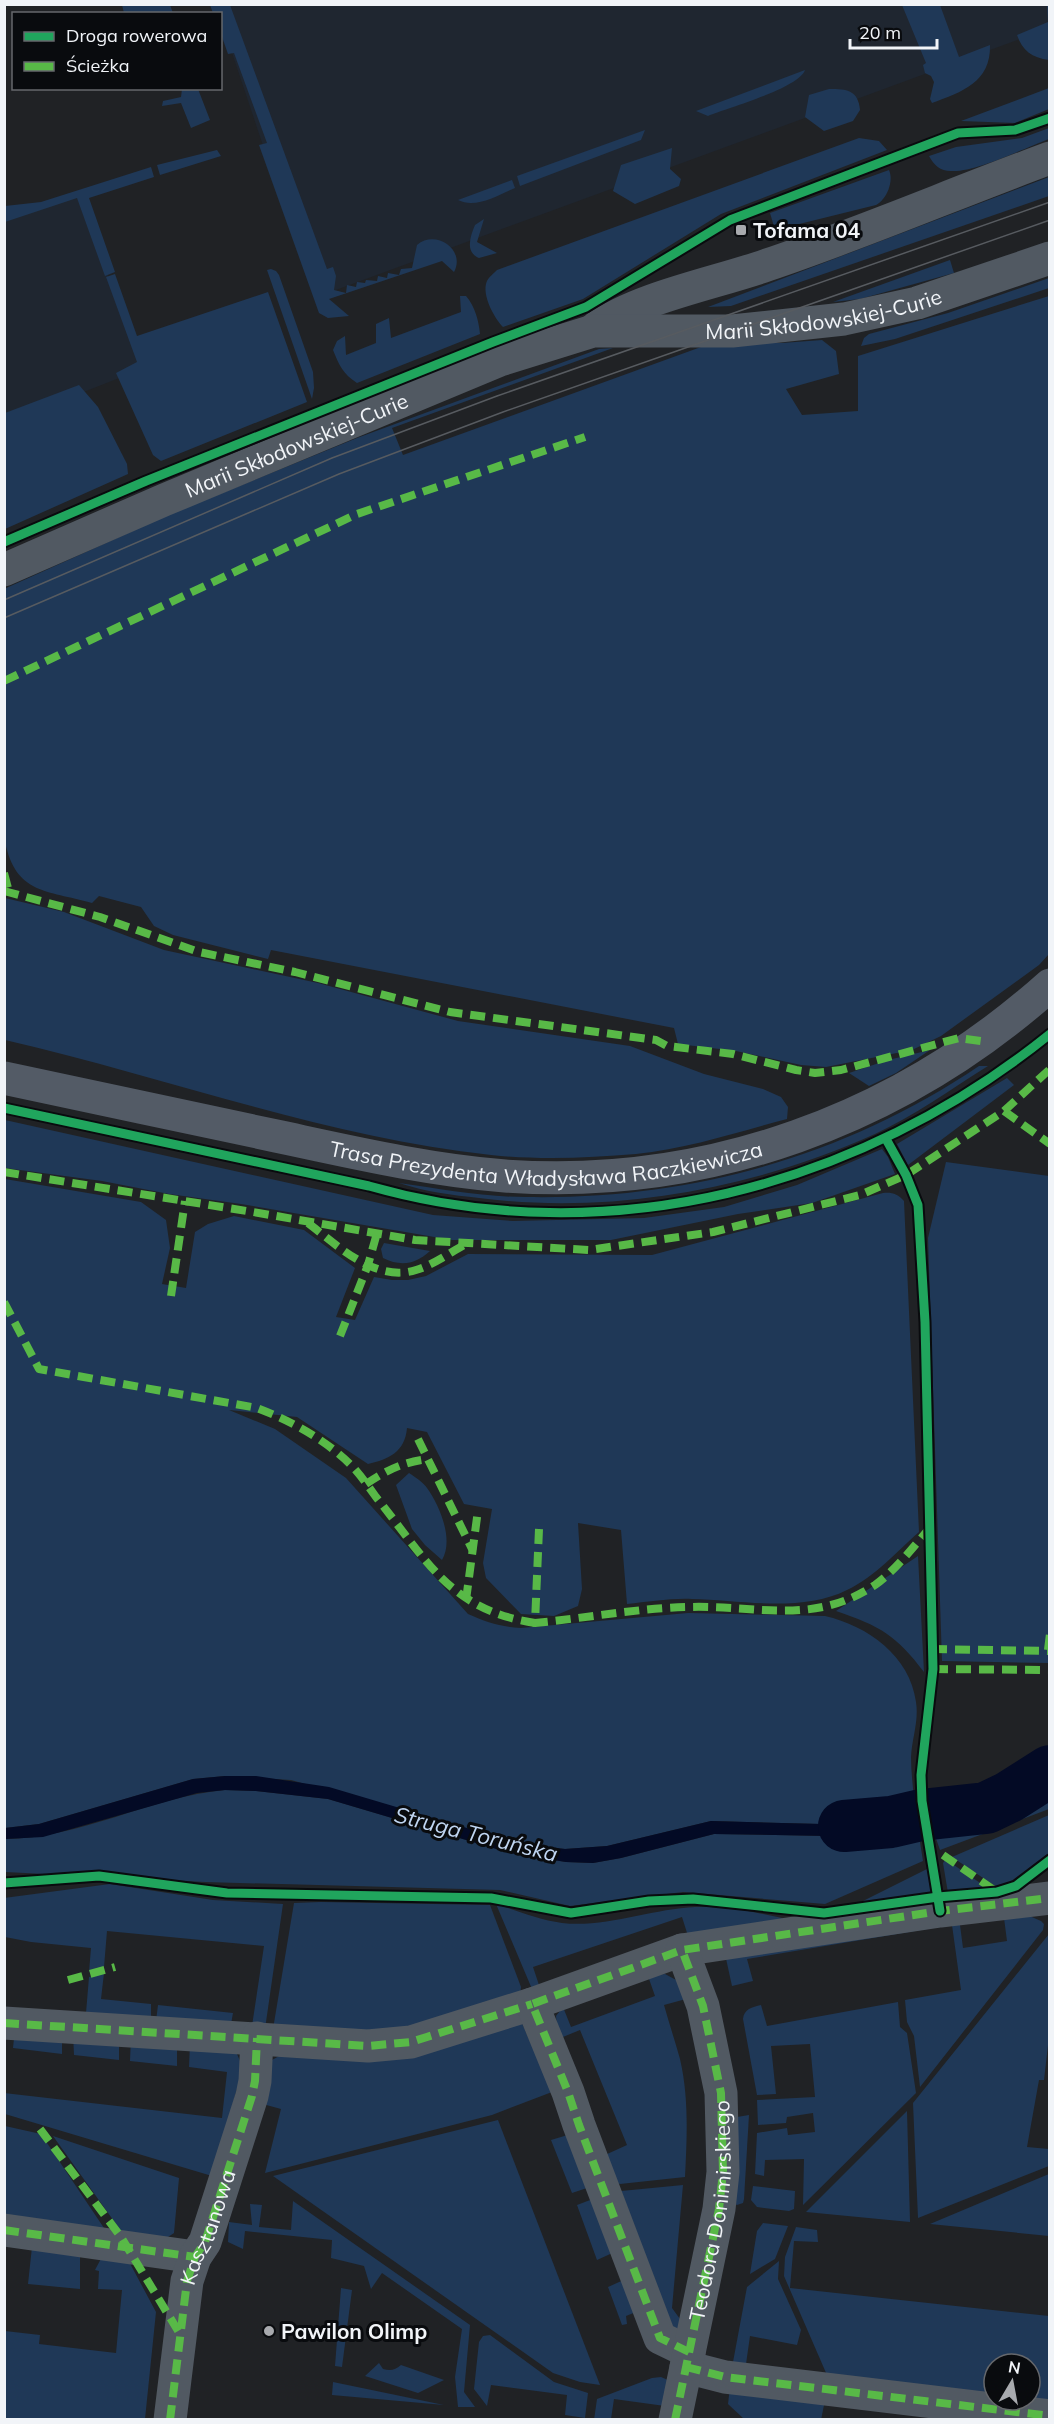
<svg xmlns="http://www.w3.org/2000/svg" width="1054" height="2424" font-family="Mulish,sans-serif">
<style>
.built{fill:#1f2630}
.green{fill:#1f3857}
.water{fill:#030a25}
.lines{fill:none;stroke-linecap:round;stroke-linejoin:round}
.river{stroke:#030a25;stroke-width:52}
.minor{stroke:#515962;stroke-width:33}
.tertiary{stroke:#515962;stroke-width:33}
.secondary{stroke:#535b66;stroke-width:33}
.tram{stroke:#575b60;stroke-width:1.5}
.quiet{stroke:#58b947;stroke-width:8;stroke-dasharray:15 8;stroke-linecap:butt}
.cycleway-casing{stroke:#090b0e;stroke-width:13}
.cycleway{stroke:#20a55d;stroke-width:9}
.poi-dot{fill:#a8aaae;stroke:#090b0e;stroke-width:2}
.labels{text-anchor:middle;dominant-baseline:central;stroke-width:6;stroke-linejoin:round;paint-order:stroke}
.poi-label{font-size:21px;font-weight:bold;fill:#f1f4f8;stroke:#090b0e;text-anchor:start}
.street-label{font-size:21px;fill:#f1f4f8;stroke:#090b0e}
.water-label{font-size:22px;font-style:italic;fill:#c0d6f2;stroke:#090b0e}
</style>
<rect width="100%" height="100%" fill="#202225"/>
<g class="built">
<path d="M1049 4 1050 28 314 298 221 20 220 14 215 5Z"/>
<path d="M79 196 142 369 5 423 4 222Z"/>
</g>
<g class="green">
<path d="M122 5H170L173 13H124Z"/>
<path d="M210 5H230L327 269 333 267 336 276 334 290 346 293 347 285 356 287 357 282 365 283 366 280 377 281 378 276 387 278 388 273 399 275 401 269 412 268 417 245C436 229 466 250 454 272L442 261 329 299 349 316 328 318 319 313 259 145 267 143 234 53 228 54 221 34 220 14 213 13Z"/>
<path d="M902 5H940L959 57 990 45C991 82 962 92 932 103L930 99 934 82 931 76 925 73 923 65 926 63Z"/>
<path d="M1047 5H1050L1049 60C1032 58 1022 50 1017 35L1048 22Z"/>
<path d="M805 70C799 88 728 108 708 116L696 111Z"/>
<path d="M1049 88V109L1015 123 961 121Z"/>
<path d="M182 89H198L210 120 191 128 181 103 162 106 163 101 181 97Z"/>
<path d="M829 89C847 89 858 90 860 110L853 121 824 131 805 117 809 95Z"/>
<path d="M1049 128V139C1025 148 974 173 951 171 940 171 934 165 929 156L956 147 1022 138Z"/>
<path d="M645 130 641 140 520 186 517 176Z"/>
<path d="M859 138 879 141 887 150 721 214 583 299 503 327C494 318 481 294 487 281 489 277 494 273 497 270Z"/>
<path d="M672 148 670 169 681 179 679 186 635 204 613 191 621 165Z"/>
<path d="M217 150 221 156 160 175 157 165Z"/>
<path d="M151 167 154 177 89 198 115 272 105 276 77 198 5 222V206L41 202Z"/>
<path d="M889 170C894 181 887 199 876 205L775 230 770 213Z"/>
<path d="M1049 177V196L731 306 708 307Z"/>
<path d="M512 180 515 188C498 195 476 209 458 200Z"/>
<path d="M484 219 477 242 497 253 479 258C465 252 470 237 475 225Z"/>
<path d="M950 260 954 273 860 299 833 302Z"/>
<path d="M271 269 276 271 279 275 313 372 314 388 312 399 267 270Z"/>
<path d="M115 274 137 336 268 292 307 402 161 461 153 455 116 373 137 362 106 277Z"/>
<path d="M1049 278V288L895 339 861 346 864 338 869 334 948 313Z"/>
<path d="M460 296H466C475 306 479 322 480 334L357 383C343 374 339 365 333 350L337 341 345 336 346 355 376 343V324L389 318 391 338 461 312Z"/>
<path d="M1049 296V954L1039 965 941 1036 912 1050 826 1067 801 1065 736 1051 678 1044 674 1028 271 950 268 959 173 935 154 926 141 907 99 896 92 903C46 890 16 894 5 842L4 589 168 515 357 438 599 349 613 348 392 428 403 455 712 343H782L822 340 836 351 839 374 786 389 802 415 858 411V356Z"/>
<path d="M79 385 98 407 127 464 128 474 5 529V413Z"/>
<path d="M5 898 64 912 164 950 318 983 458 1021 630 1046 704 1074 763 1089 781 1097 788 1107 787 1119C738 1132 687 1149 636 1154 589 1158 538 1160 491 1155 325 1137 166 1077 5 1040Z"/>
<path d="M930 1050 896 1073 869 1086 849 1073 888 1060Z"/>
<path d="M979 1066H988C951 1089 914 1116 875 1134 753 1189 612 1215 479 1198 452 1195 426 1192 399 1183 441 1189 484 1197 526 1197 689 1200 844 1157 979 1066Z"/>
<path d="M1007 1078 1014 1085 908 1165 897 1144Z"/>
<path d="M5 1120 433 1215 513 1221 644 1218 724 1207 797 1185 882 1149 888 1157 895 1174 812 1203 738 1214 611 1240H452L241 1204 169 1194 102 1181 5 1168Z"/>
<path d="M946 1162 1049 1176V1663L942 1661 928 1238Z"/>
<path d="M5 1179 141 1202 166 1220 170 1248 162 1284 186 1288 195 1232 208 1224 234 1216 304 1230 355 1268 336 1317 355 1320 374 1277 392 1280H408L426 1276 468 1254 652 1255 883 1193C892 1192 898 1194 904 1201L919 1532C896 1552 875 1577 847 1590 801 1613 741 1600 692 1599 671 1598 648 1602 627 1604L621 1530 578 1523 582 1589 578 1606 554 1616 521 1614 486 1578 483 1563 492 1509 464 1504 427 1432 407 1428C405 1452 389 1459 368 1464L297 1417 229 1410 275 1429 346 1478 468 1614C486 1622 501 1627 521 1628L688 1613 825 1616C868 1626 910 1656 916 1702 919 1721 912 1738 911 1757 911 1775 914 1794 915 1812L821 1824 711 1821 607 1846 565 1849 521 1844 291 1780 225 1776 193 1779 39 1824 5 1828Z"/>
<path d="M384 1243 430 1251C416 1264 401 1267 383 1258L381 1249Z"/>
<path d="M409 1473C415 1477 423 1482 427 1488 440 1506 454 1540 442 1560L425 1545 412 1529 396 1485Z"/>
<path d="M918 1556 924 1672C896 1635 880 1626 836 1611Z"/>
<path d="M1049 1776V1809L940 1850 933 1830C954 1826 976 1823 996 1814 1016 1805 1032 1789 1049 1776Z"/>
<path d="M225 1790 256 1791 328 1799 510 1853 566 1862 593 1863 621 1858 714 1834 829 1836 917 1823 923 1861 825 1904 683 1892 570 1906 500 1890 205 1882 5 1872 4 1839C80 1839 150 1797 225 1790Z"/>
<path d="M1049 1815V1853L1002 1888 995 1886 952 1857Z"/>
<path d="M945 1860 948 1861 989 1889 948 1893 943 1863Z"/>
<path d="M927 1869 932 1895 853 1906Z"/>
<path d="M110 1884 213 1900 283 1904 265 2029 252 2026 264 1946 107 1931 104 1967 89 1972 91 1948 31 1942 5 1937 4 1898Z"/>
<path d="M321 1902 490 1905 521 1987 520 1996 394 2036 273 2029 294 1903Z"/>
<path d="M496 1904C517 1911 539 1920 562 1923 605 1928 652 1909 695 1907 728 1905 763 1914 795 1921L688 1936 682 1917 533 1967 539 1985 532 1989Z"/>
<path d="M1018 1911 1041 1921 1044 1924 1043 1930 920 2087 914 2036 907 2022 905 2000 961 1990 952 1925H960L963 1948 1007 1941 1004 1918Z"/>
<path d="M933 1928 747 1959 753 1981 732 1986 725 1954Z"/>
<path d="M1049 1934 1050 2028 1044 2080H1039L1027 2147 1049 2149V2166L918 2218 913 2103Z"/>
<path d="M104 1973 101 1999 151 2004V2020L86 2013 89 1977Z"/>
<path d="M665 1974 678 1981 686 1999 664 2005C669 2023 675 2041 680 2059 689 2098 687 2137 685 2177L620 2184 617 2183 605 2155 627 2145 580 2030 558 2039 556 2016 563 2007 571 2027 655 1996 648 1976Z"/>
<path d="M898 2002 900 2027 907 2033 916 2093 803 2205 804 2159 765 2160 764 2176 755 2174 757 2133 787 2128 788 2135 815 2132 813 2113 787 2117 786 2123 758 2125 757 2100 815 2097 810 2044 771 2046 776 2094 757 2095 743 2019C744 2009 752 2007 761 2005L767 2026Z"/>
<path d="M158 2005 233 2013 231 2024 156 2021Z"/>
<path d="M522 2023 552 2092 492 2115 265 2173 281 2109 259 2103 272 2060 281 2055Z"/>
<path d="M15 2029 62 2032V2054L13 2048Z"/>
<path d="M73 2033 119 2037V2060L74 2055Z"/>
<path d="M131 2037 177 2040V2066L130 2061Z"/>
<path d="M190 2043 237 2054 243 2068 212 2176 5 2114 4 2093 222 2118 227 2072 189 2067Z"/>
<path d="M907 2111 910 2222 806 2212Z"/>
<path d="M749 2115 744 2199 743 2203 737 2205 735 2204 737 2117Z"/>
<path d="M498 2120 600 2385 580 2382 553 2373 273 2176Z"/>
<path d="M5 2126 41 2134 112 2240 5 2225Z"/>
<path d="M571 2134 593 2186 572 2193 551 2140Z"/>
<path d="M53 2136 179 2178 174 2233 168 2237 126 2238Z"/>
<path d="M1049 2174V2236L930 2224Z"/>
<path d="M683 2185 672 2308 680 2319 678 2328 674 2330 621 2191Z"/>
<path d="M753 2186 795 2191 794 2209 789 2211 757 2207 751 2200Z"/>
<path d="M598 2197 619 2250 597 2260 577 2205Z"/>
<path d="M293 2201 470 2325 464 2392 475 2407H458L455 2377 462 2329 382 2273 371 2289 364 2266 331 2258 332 2240 245 2231 243 2249 228 2242 229 2222 252 2225 250 2204 262 2205 259 2227 291 2230Z"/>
<path d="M763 2223 788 2226 775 2259 750 2274 757 2231Z"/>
<path d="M796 2227 817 2230 818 2242 794 2241 790 2288 1049 2316V2405L1030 2400V2364H994V2399L830 2382 784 2276 785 2257Z"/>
<path d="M32 2247 80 2255V2289L28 2284Z"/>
<path d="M104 2253 126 2256 156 2312 145 2419 5 2420V2331L40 2335 39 2344 116 2353 122 2290 98 2289 99 2271 95 2270Z"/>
<path d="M779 2261 778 2279 801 2330 797 2345 750 2336 746 2364 733 2362 747 2287Z"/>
<path d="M628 2278 641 2310 626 2316 627 2324 622 2325 608 2287Z"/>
<path d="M341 2288 352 2290 342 2367 335 2366Z"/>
<path d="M490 2335 554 2382 588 2393 585 2418 565 2415 567 2395 491 2385 487 2406 474 2389 479 2342 483 2336Z"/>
<path d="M379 2363 383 2369C391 2371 395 2370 401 2365L444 2380 418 2393 365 2376Z"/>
<path d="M661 2377 668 2380 665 2406 614 2399 611 2419 594 2420 597 2399 652 2378Z"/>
<path d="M333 2382 444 2405 332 2395Z"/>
<path d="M730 2387 825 2400 821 2420 744 2419 728 2404Z"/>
</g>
<path class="water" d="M225 1776H256L329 1787 521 1844 565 1849 607 1846 711 1821 821 1824 915 1812 917 1823 829 1836 714 1834 621 1858 593 1863 566 1862 510 1853 328 1799 256 1791 225 1790 197 1793 43 1837 5 1839V1828L39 1824 193 1779Z"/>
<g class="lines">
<path class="river" d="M844 1826 891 1822 921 1815 986 1808 1009 1797 1050 1771"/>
<g class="minor">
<path d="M4 2023 368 2046 411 2042 532 2004"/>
<path d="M4 2230 195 2257"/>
<path d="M689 2352 660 2338 579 2125 568 2092 532 2004 682 1950 940 1911 1050 1898"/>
<path d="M686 2367 725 2377 1050 2416"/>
<path d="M170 2420 187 2281 195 2257 205 2242 252 2096 255 2081 257 2038"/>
<path d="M675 2420 719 2209 723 2172 721 2093 703 2006 682 1950"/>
</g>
<g class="tertiary">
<path d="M596 328C640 297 716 283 767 265 862 233 955 193 1050 158"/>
<path id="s1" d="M4 570 164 500 500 360 593 331H732L844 319 917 303 1050 258"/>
</g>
<path class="secondary" id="s2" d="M4 1078C95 1097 185 1117 276 1136 351 1152 428 1170 505 1176 707 1190 899 1120 1050 985"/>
<g class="tram">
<path d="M4 600 332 458 497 396 1050 202"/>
<path d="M4 618 339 474 503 412 1050 220"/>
</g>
<g class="quiet">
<path d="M4 681 357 514 585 437"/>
<path d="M4 873 9 892"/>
<path d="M4 891 100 917 199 952 295 972 450 1012 656 1040 667 1046 733 1054 796 1070 815 1073 841 1070 959 1038 981 1041"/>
<path d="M1004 1111 1050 1144"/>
<path d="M4 1172 253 1212 415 1240 589 1250 713 1232 860 1195 906 1175 1004 1111 1050 1069"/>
<path d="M308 1223C337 1245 375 1283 416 1270 433 1265 451 1252 466 1244"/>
<path d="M171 1296 185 1201"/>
<path d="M4 1302 39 1369 257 1408C291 1421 323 1438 350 1464 360 1474 368 1486 376 1497 426 1559 449 1610 535 1623"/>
<path d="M340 1336 368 1265 377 1233"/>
<path d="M418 1439 473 1551"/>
<path d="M366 1484C387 1470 403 1462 428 1459"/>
<path d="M539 1529 535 1623C586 1618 639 1608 689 1607 758 1605 813 1626 875 1585 896 1570 912 1548 929 1529"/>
<path d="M466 1600 478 1510"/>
<path d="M932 1649 1050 1651"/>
<path d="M1048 1650 1050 1634"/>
<path d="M933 1669 1050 1670"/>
<path d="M943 1855 997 1892"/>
<path d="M68 1980 115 1967"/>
<path d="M4 2023 368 2046 411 2042 532 2004"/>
<path d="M40 2129 121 2237 180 2334"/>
<path d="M4 2230 195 2257"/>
<path d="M689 2352 660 2338 579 2125 568 2092 532 2004 682 1950 940 1911 1050 1898"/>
<path d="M686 2367 725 2377 1050 2416"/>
<path id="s3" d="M170 2420 187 2281 195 2257 205 2242 252 2096 255 2081 257 2038"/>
<path id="s4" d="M675 2420 719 2209 723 2172 721 2093 703 2006 682 1950"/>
</g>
<g class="cycleway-casing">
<g id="cycleway">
<path d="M4 542 146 481 493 342 586 307 730 220 958 133 1015 130 1050 118"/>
<path d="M4 1108 369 1186C608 1254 859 1188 1050 1034"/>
<path d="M886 1139 906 1175 918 1205 925 1322 933 1669 921 1775 922 1801 940 1911"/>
<path d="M4 1883 99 1876 227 1893 491 1898 571 1913 649 1901 693 1899 824 1913 938 1897 997 1892 1016 1886 1050 1860"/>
</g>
</g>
<use href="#cycleway" class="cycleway"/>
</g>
<g class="poi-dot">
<rect x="735" y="224" width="12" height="12" rx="3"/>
<circle cx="269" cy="2331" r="6"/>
</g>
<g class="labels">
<g class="poi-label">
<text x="753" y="230">Tofama 04</text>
<text x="281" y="2331">Pawilon Olimp</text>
</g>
<g class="street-label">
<text stroke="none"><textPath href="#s1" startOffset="868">Marii Skłodowskiej-Curie</textPath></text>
<text stroke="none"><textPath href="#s1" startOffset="318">Marii Skłodowskiej-Curie</textPath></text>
<text stroke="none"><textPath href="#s2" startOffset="552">Trasa Prezydenta Władysława Raczkiewicza</textPath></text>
<text stroke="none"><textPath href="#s4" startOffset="213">Teodora Donimirskiego</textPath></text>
<text stroke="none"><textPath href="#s3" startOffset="198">Kasztanowa</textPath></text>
</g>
<g class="water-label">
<text transform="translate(476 1834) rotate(14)">Struga Toruńska</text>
</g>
</g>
<rect width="1054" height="2424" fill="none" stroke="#f1f4f8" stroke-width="12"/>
<rect x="12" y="12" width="210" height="78" fill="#090b0e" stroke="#66686c" stroke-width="1.5"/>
<rect x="24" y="32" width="30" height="9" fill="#20a55d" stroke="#66686c" stroke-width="1.5"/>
<text x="66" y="42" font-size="18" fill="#f1f4f8">Droga rowerowa</text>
<rect x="24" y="62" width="30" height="9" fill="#58b947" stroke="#66686c" stroke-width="1.5"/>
<text x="66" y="72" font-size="18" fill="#f1f4f8">Ścieżka</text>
<g transform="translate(1012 2382) rotate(10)"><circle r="28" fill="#090b0e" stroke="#66686c" stroke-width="1.5"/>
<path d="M0-4.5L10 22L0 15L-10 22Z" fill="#a8aaae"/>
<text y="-9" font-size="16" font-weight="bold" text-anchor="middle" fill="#f1f4f8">N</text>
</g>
<path d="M850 39v9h87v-9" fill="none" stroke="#f1f4f8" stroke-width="3"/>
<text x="859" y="39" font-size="18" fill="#f1f4f8" stroke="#090b0e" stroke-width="4.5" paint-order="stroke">20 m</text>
</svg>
